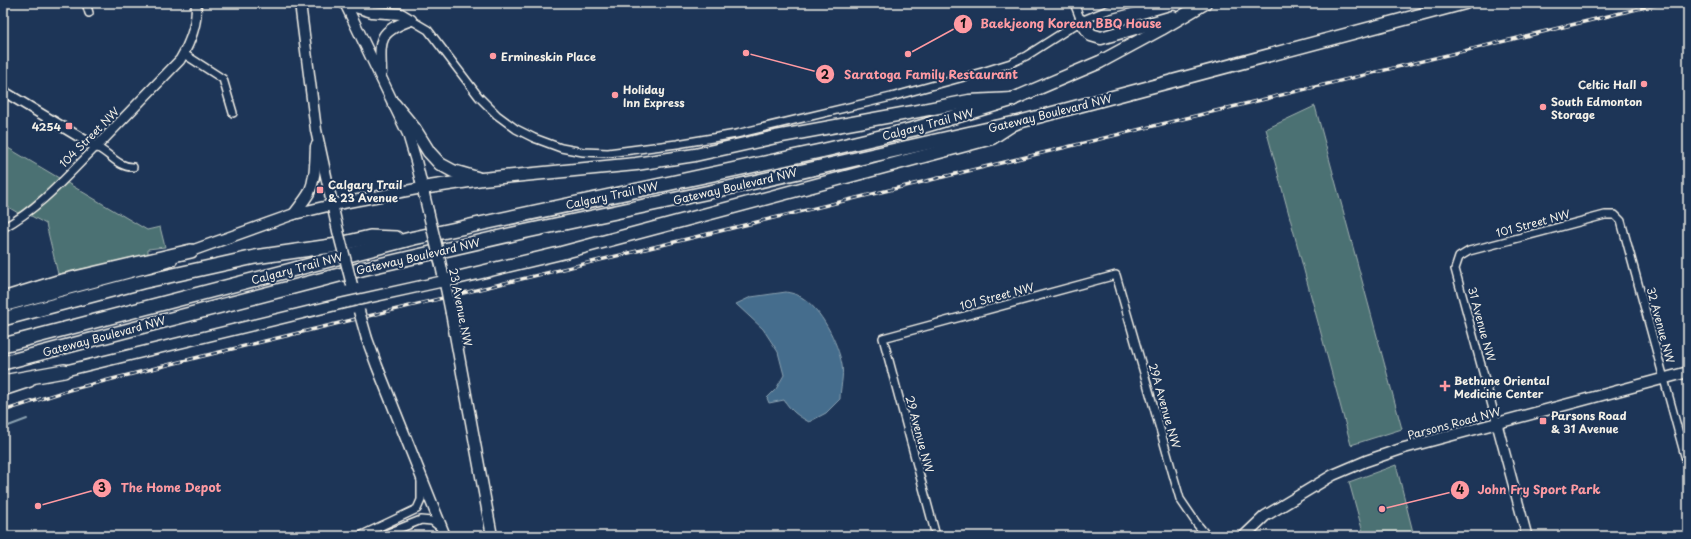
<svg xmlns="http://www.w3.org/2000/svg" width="1691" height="539" font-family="'Playpen Sans',sans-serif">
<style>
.green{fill:#4c7173;stroke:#a0b1ae}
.water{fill:#456d8d;stroke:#8ba2b1}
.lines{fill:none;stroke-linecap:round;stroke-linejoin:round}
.stream{stroke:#8ba2b1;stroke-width:2}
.minor-casing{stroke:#f4f1e8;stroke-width:10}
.tertiary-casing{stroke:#f4f1e8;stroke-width:12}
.secondary-casing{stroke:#f4f1e8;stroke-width:13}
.trunk-casing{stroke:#f4f1e8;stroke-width:15}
.motorway-casing{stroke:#f4f1e8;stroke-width:16}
.minor{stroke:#1d3557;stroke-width:7}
.tertiary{stroke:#1d3557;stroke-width:9}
.secondary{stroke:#1d3557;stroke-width:10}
.trunk{stroke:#1d3557;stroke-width:12}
.motorway{stroke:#1d3557;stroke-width:13}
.rail-casing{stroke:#f4f1e8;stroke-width:3.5}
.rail{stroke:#1d3557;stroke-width:2;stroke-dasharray:6;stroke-linecap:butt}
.secondary-bridge-casing{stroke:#f4f1e8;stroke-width:13;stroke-linecap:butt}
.secondary-bridge{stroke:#1d3557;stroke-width:10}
.poi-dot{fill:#ff9aa2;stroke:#1d3557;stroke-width:1.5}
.labels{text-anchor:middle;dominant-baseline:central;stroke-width:4;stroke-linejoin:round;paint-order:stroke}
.poi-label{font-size:11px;font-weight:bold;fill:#f4f1e8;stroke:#1d3557;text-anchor:start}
.street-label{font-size:11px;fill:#f4f1e8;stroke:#1d3557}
.leader{fill:none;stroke:#ff9aa2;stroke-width:1.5}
.callout-dot{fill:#ff9aa2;stroke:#1d3557;stroke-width:1.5}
.mark-label{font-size:12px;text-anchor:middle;font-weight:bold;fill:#111}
.callout-label{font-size:12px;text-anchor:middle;font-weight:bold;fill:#ff9aa2;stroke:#1d3557;stroke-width:4;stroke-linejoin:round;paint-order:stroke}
</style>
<rect width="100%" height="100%" fill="#1d3557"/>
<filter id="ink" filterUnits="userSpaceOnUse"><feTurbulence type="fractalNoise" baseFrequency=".025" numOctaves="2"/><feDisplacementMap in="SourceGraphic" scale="8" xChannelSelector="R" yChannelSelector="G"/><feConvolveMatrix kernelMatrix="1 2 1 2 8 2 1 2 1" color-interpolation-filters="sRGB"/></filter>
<g filter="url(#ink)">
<g class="green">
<path d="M1315 106 1402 429 1351 445 1266 129Z"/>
<path d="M3 145 147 230 160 227 165 247 148 249V255L58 274 46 224 22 211 18 213 3 204Z"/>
<path d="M1396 465 1414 536H1364L1349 482Z"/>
</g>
<path class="water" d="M786 292C791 293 797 294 801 297 821 308 838 343 842 365 844 376 840 389 840 399L826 413 809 422C798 416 791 411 784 400L769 403 767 398 776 389 784 375 778 352 763 329 736 304 751 297Z"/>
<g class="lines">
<path class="stream" d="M3 428 27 419"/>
<g class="minor-casing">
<g id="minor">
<path d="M86 3 89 13"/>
<path d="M1074 3 1081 21"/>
<path d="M411 20 428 30 479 97 497 115 516 129 534 138 561 148 583 152 608 153 677 144 736 134 891 97 982 72 1011 63 1026 56 1081 21 1108 10 1135 3"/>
<path d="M184 54 223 79 233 113"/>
<path d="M3 228C40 208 67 176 96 147 110 153 117 167 133 167"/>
<path d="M1497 424 1455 269 1459 257 1469 251 1605 215H1615L1621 221 1688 467"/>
<path d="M360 536 417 509 421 500V480"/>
<path d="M381 536 421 520 432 521 441 528"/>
<path d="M936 536 883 338 1116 275 1180 499 1197 524 1207 536"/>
</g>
</g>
<g class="tertiary-casing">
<g id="tertiary">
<path d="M3 91 96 147 180 60C190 43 198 23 196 3"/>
<path d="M3 307 159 265 172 261"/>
<path d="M3 391 30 382"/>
<path d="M1497 424 1527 536"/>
</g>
</g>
<g class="secondary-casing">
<g id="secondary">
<path d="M300 3 316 130 338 231"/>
<path d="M345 3 408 134 416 161 428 211"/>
<path d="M345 4 372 12 401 14 411 20"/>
<path d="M381 73C380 40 377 32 411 20"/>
<path d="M294 214C299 207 305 200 309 193 316 178 315 162 316 146"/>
<path d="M191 251 294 214 332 205 422 188"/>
<path d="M440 261 447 293"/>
<path d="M451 313 492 536"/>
<path d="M367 339 377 366 445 536"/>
<path d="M64 371 344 303 444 281"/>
<path d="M1244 536 1265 516 1333 475 1366 461 1404 448 1688 372"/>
</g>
</g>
<g class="trunk-casing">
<g id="trunk">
<path d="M1081 21 1091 35 1101 38 1173 17"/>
<path d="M394 104 414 128 429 152 440 164 453 171 477 178"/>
<path d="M422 188 482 179 636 164 695 155 776 137 913 112 969 101 1013 99 1100 62 1161 29 1205 3"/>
<path d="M444 281 561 253 992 138 1015 123 1465 3"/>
</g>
</g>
<g class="motorway-casing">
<g id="motorway">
<path d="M3 299 58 282 191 251"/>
<path d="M3 319 142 282 255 257 331 246 370 237 396 238"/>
<path d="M3 345 414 238 825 150 914 129 1013 99"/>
<path d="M3 363 362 269 518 233 728 188 1015 123"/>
<path d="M3 382 64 371"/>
</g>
</g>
<use href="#minor" class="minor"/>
<use href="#tertiary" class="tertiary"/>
<use href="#secondary" class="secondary"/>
<use href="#trunk" class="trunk"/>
<use href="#motorway" class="motorway"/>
<g class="rail-casing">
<path id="rail" d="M3 411 69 390 199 357 1662 3"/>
</g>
<use href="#rail" class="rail"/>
<g class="secondary-bridge-casing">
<g id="secondary-bridge">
<path d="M428 211 440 261"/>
<path d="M338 231 352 285"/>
<path d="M447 293 451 313"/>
<path d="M359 311 367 339"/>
</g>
</g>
<use href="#secondary-bridge" class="secondary-bridge"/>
</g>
</g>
<g class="poi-dot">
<circle cx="493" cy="56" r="4"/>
<circle cx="1644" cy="84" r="4"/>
<circle cx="615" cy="95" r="4"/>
<circle cx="1543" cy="107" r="4"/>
<rect x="65" y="122" width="8" height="8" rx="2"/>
<rect x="316" y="186" width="8" height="8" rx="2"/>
<path d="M1443 380h4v4h4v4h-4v4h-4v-4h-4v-4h4z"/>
<rect x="1539" y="417" width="8" height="8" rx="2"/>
</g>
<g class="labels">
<g class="poi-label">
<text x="501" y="56">Ermineskin Place</text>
<text x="1636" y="84" text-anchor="end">Celtic Hall</text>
<text x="623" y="89">Holiday<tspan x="623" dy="13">Inn Express</tspan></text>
<text x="1551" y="101">South Edmonton<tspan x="1551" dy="13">Storage</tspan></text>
<text x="61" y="126" text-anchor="end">4254</text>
<text x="328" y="184">Calgary Trail<tspan x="328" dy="13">&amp; 23 Avenue</tspan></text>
<text x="1454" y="380">Bethune Oriental<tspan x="1454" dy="13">Medicine Center</tspan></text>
<text x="1551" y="415">Parsons Road<tspan x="1551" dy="13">&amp; 31 Avenue</tspan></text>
</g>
<g class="street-label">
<text transform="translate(1050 113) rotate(-14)">Gateway Boulevard NW</text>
<text transform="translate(928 124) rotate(-15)">Calgary Trail NW</text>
<text transform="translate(89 137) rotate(-45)">104 Street NW</text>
<text transform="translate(735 186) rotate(-13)">Gateway Boulevard NW</text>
<text transform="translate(612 195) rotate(-12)">Calgary Trail NW</text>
<text transform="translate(1533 223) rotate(-15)">101 Street NW</text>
<text transform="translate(418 256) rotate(-13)">Gateway Boulevard NW</text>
<text transform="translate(297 268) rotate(-15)">Calgary Trail NW</text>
<text transform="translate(997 296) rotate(-15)">101 Street NW</text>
<text transform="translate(461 307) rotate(79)">23 Avenue NW</text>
<text transform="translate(1482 324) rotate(75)">31 Avenue NW</text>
<text transform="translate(1661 325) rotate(75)">32 Avenue NW</text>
<text transform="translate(104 336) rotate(-15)">Gateway Boulevard NW</text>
<text transform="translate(1165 406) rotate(74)">29A Avenue NW</text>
<text transform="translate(1454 423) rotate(-15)">Parsons Road NW</text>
<text transform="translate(920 434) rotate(75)">29 Avenue NW</text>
</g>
</g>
<path class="leader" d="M908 54L963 24M746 53L825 74M38 506L102 488M1382 509L1460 490"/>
<g class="callout-dot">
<circle cx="908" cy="54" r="4"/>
<circle cx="746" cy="53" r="4"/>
<circle cx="38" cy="506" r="4"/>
<circle cx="1382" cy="509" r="4"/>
<circle cx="963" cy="24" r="10"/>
<circle cx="825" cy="74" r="10"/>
<circle cx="102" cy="488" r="10"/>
<circle cx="1460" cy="490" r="10"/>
</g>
<g class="mark-label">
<text x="963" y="28">1</text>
<text x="825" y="79">2</text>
<text x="102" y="492">3</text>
<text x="1460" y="494">4</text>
</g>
<g class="callout-label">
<text x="1071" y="28">Baekjeong Korean BBQ House</text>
<text x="931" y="79">Saratoga Family Restaurant</text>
<text x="171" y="492">The Home Depot</text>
<text x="1539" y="494">John Fry Sport Park</text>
</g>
<rect width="1691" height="539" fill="none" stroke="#1d3557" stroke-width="16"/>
<rect x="8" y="8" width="1675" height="523" fill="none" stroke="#f4f1e8" stroke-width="1.5" filter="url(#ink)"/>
</svg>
